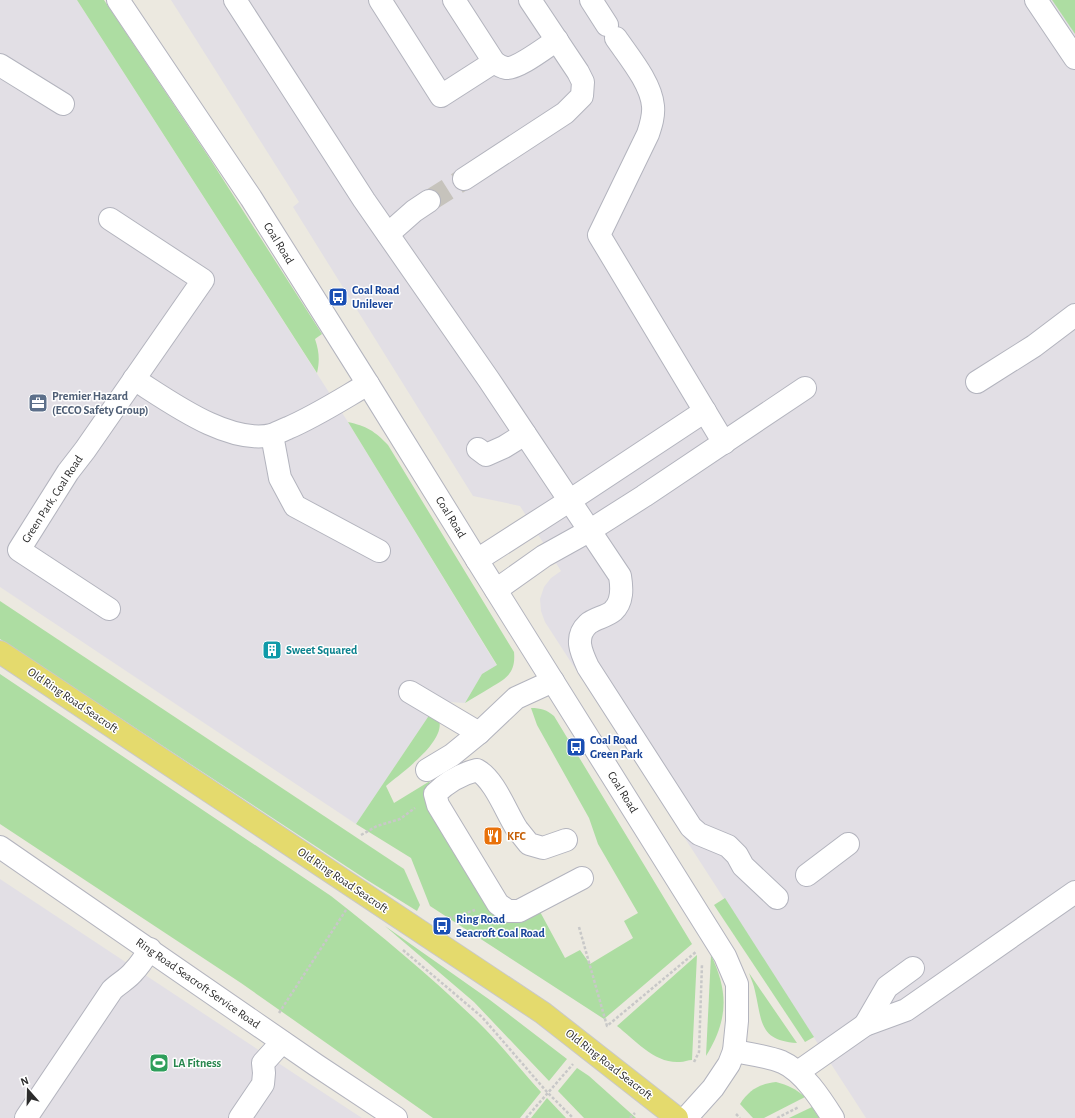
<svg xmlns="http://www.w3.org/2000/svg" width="1075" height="1118" font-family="'Alegreya Sans',sans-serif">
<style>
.industrial{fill:#e2dfe5}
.green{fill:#addda2}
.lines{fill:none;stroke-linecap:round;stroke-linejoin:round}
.minor-tunnel{stroke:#c6c3bc;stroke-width:22;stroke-dasharray:22 11;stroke-linecap:butt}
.minor-casing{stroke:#b3b4be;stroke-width:24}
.major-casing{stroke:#c8c8c8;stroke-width:24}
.path{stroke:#c8c8c8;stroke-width:2.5;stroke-dasharray:3 2;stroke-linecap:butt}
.minor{stroke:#fff;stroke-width:22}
.major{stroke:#e4da6d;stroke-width:22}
.labels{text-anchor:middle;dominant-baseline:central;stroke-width:3;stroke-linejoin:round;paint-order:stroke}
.street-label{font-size:12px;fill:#2c2c2c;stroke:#fff}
.transit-label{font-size:12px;font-weight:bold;fill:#164399;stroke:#fff;text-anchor:start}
.service-label{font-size:12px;font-weight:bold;fill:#4e5e75;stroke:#fff;text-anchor:start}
.culture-label{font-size:12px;font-weight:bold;fill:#0d838f;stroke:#fff;text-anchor:start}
.food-label{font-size:12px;font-weight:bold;fill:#c56008;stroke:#fff;text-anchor:start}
.leisure-label{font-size:12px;font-weight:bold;fill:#27864d;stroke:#fff;text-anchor:start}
</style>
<rect width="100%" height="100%" fill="#ece9e0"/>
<g class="industrial">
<path d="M0 0H77L348 422 497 666 482 674 465 703 450 702 439 720 430 714 356 824 0 587Z"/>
<path d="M171 0H1052L1075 34V1118H866L545 622 541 611 540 599 544 587 551 578 561 571 520 506 473 496 293 207 299 202Z"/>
<path d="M0 879 301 1078 362 1118H0Z"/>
</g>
<g class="green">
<path d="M77 0H104L210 159 322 334 315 339C319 351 320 360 317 373Z"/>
<path d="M1052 0H1075V34Z"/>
<path d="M348 422C366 426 375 431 388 445L514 652C516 673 506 679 490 688 482 693 473 698 465 703L482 674 497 665Z"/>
<path d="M0 601 404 869 420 905 417 911 367 880 0 639Z"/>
<path d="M0 674 331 896C381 935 430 976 476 1020 499 1042 519 1068 541 1092L520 1118H433L241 983 0 824Z"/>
<path d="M531 708C541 708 547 710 554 716L692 944 604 1019 430 906 411 858 356 824 430 714 439 720C446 742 401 773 386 786L394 803 430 781 427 791 499 914 538 908 565 958 580 950 590 964 633 938 624 921 638 913 598 844 589 818 537 725Z"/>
<path d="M725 898 814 1037 805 1042 714 905Z"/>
<path d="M385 926 490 1000 567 1059 549 1081 474 1002Z"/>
<path d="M697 955 692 1060C688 1060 684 1062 680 1062 655 1064 635 1040 617 1026Z"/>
<path d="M711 955C729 993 728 1020 706 1056Z"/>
<path d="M749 973 797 1043C759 1041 762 1021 755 991 754 985 751 979 749 973Z"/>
<path d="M577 1068 589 1076 636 1118H584L558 1091Z"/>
<path d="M776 1082C788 1085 796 1089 805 1097L764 1118H753L740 1104C749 1090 759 1084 776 1082Z"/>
<path d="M547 1098 566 1118H531Z"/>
<path d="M812 1107 819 1118H789Z"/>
</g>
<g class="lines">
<path class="minor-tunnel" d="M429 201 464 179"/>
<g class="minor-casing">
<g id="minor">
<path d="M118 0 251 198 368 384 477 560 725 956 737 984V1021L734 1051 729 1064 713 1088 686 1118"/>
<path d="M235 0 364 200 489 380 620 576C622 588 623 602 613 611 606 617 595 618 588 624 574 637 581 652 588 667L691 827 699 834 728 846 737 855 743 866 777 898"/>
<path d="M380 0 441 96 494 62"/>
<path d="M454 0 494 62C498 65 501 67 506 68 518 69 546 47 557 40"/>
<path d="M591 0 607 25"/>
<path d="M1036 0 1075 58"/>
<path d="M616 38C629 57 651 83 653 106 654 116 651 125 648 134L599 235 724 443"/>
<path d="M0 65 63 104"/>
<path d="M464 179 565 113 582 96 583 82 578 72 530 0"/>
<path d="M388 234 414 211 429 201"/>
<path d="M134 379C169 401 228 445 272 435 277 433 283 430 288 428 316 416 342 399 368 384"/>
<path d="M977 382 1034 346 1075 315"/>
<path d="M272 435 280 478 295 506 379 551"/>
<path d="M478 449 486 455 504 447 525 434"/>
<path d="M477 560 569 501 705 411"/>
<path d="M496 590 544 556 589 531 644 496 805 388"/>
<path d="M109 609 19 550 68 472 85 450 203 280 110 219"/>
<path d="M410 692 479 733"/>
<path d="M427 770 452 755 479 733 516 698 553 681"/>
<path d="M566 840 543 848 529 844C525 839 521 834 517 829 506 812 495 780 477 770 461 774 447 782 435 794L438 805 498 904 508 911H519L582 878"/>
<path d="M0 847 316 1065 396 1118"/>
<path d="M807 875 848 844"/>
<path d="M865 1025 887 987 913 968"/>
<path d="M734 1051C750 1054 767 1056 782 1062 803 1071 821 1099 833 1118"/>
<path d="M798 1072 865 1025 906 1010 1075 892"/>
<path d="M26 1118 112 990C119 983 128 979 134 971 140 965 145 957 150 949"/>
<path d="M240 1118 263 1084 264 1073 263 1063 282 1042"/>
</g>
</g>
<g class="major-casing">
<path id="major" d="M0 652 543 1013 677 1118"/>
</g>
<g class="path">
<path d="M361 835 377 826 400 819 415 808"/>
<path d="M444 920 475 910"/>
<path d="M579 927 607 1026 697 951"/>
<path d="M403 950 482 1017 547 1092 573 1118"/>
<path d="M279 1013 346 910"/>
<path d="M694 1062 699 1052 702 964"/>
<path d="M736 1114 740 1118"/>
<path d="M526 1118 573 1064"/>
<path d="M630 1118 635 1113"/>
<path d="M777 1118 799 1107"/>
</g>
<use href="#minor" class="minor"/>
<use href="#major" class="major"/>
</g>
<defs>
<g id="bus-square" transform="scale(1)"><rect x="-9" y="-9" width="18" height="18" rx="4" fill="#1a4fb4" stroke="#fff"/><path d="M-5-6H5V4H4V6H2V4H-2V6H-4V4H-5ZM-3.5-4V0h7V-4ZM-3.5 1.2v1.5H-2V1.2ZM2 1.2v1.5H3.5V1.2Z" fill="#fff"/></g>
<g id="office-square" transform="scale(1)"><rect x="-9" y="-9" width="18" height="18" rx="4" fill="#5c6f8a" stroke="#fff"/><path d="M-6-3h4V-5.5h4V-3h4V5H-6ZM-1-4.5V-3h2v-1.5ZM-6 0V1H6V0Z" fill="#fff"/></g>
<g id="building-square" transform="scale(1)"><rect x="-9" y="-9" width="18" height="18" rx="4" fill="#0f9aa8" stroke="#fff"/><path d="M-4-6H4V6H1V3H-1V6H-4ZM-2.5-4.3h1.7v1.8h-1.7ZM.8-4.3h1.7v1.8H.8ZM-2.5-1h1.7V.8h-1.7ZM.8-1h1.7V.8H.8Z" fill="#fff"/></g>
<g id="restaurant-square" transform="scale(1)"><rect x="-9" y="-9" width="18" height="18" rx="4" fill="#e8710a" stroke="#fff"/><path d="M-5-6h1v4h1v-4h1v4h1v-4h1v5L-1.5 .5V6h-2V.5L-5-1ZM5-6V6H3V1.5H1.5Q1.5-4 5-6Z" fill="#fff"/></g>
<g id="stadium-square" transform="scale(1)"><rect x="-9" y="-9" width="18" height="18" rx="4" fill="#2e9e5b" stroke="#fff"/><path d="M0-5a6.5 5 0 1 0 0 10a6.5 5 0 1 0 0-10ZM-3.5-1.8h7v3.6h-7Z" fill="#fff"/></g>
</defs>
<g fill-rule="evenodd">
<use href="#bus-square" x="338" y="297"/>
<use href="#office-square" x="38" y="403"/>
<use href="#building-square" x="272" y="650"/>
<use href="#bus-square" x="576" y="747"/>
<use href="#restaurant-square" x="493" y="836"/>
<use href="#bus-square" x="442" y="926"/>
<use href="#stadium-square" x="159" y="1063"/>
</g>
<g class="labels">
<g class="street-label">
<text transform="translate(279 243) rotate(58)">Coal Road</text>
<text transform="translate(52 499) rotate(-57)">Green Park, Coal Road</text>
<text transform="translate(451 517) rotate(58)">Coal Road</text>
<text transform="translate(73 700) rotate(34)">Old Ring Road Seacroft</text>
<text transform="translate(623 792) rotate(58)">Coal Road</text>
<text transform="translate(343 880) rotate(34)">Old Ring Road Seacroft</text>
<text transform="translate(198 983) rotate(35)">Ring Road Seacroft Service Road</text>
<text transform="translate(609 1064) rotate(38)">Old Ring Road Seacroft</text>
</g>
<g class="transit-label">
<text x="352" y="290">Coal Road<tspan x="352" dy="14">Unilever</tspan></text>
<text x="590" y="740">Coal Road<tspan x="590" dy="14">Green Park</tspan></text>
<text x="456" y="919">Ring Road<tspan x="456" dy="14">Seacroft Coal Road</tspan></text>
</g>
<g class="service-label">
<text x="52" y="396">Premier Hazard<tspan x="52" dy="14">(ECCO Safety Group)</tspan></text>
</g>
<g class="culture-label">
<text x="286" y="650">Sweet Squared</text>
</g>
<g class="food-label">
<text x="507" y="836">KFC</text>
</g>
<g class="leisure-label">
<text x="173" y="1063">LA Fitness</text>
</g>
</g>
<g transform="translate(28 1090) rotate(340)" stroke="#ffffff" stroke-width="3" paint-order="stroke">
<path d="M0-3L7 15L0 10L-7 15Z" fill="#2c2c2c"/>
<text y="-6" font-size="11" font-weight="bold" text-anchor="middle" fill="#2c2c2c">N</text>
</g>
</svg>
